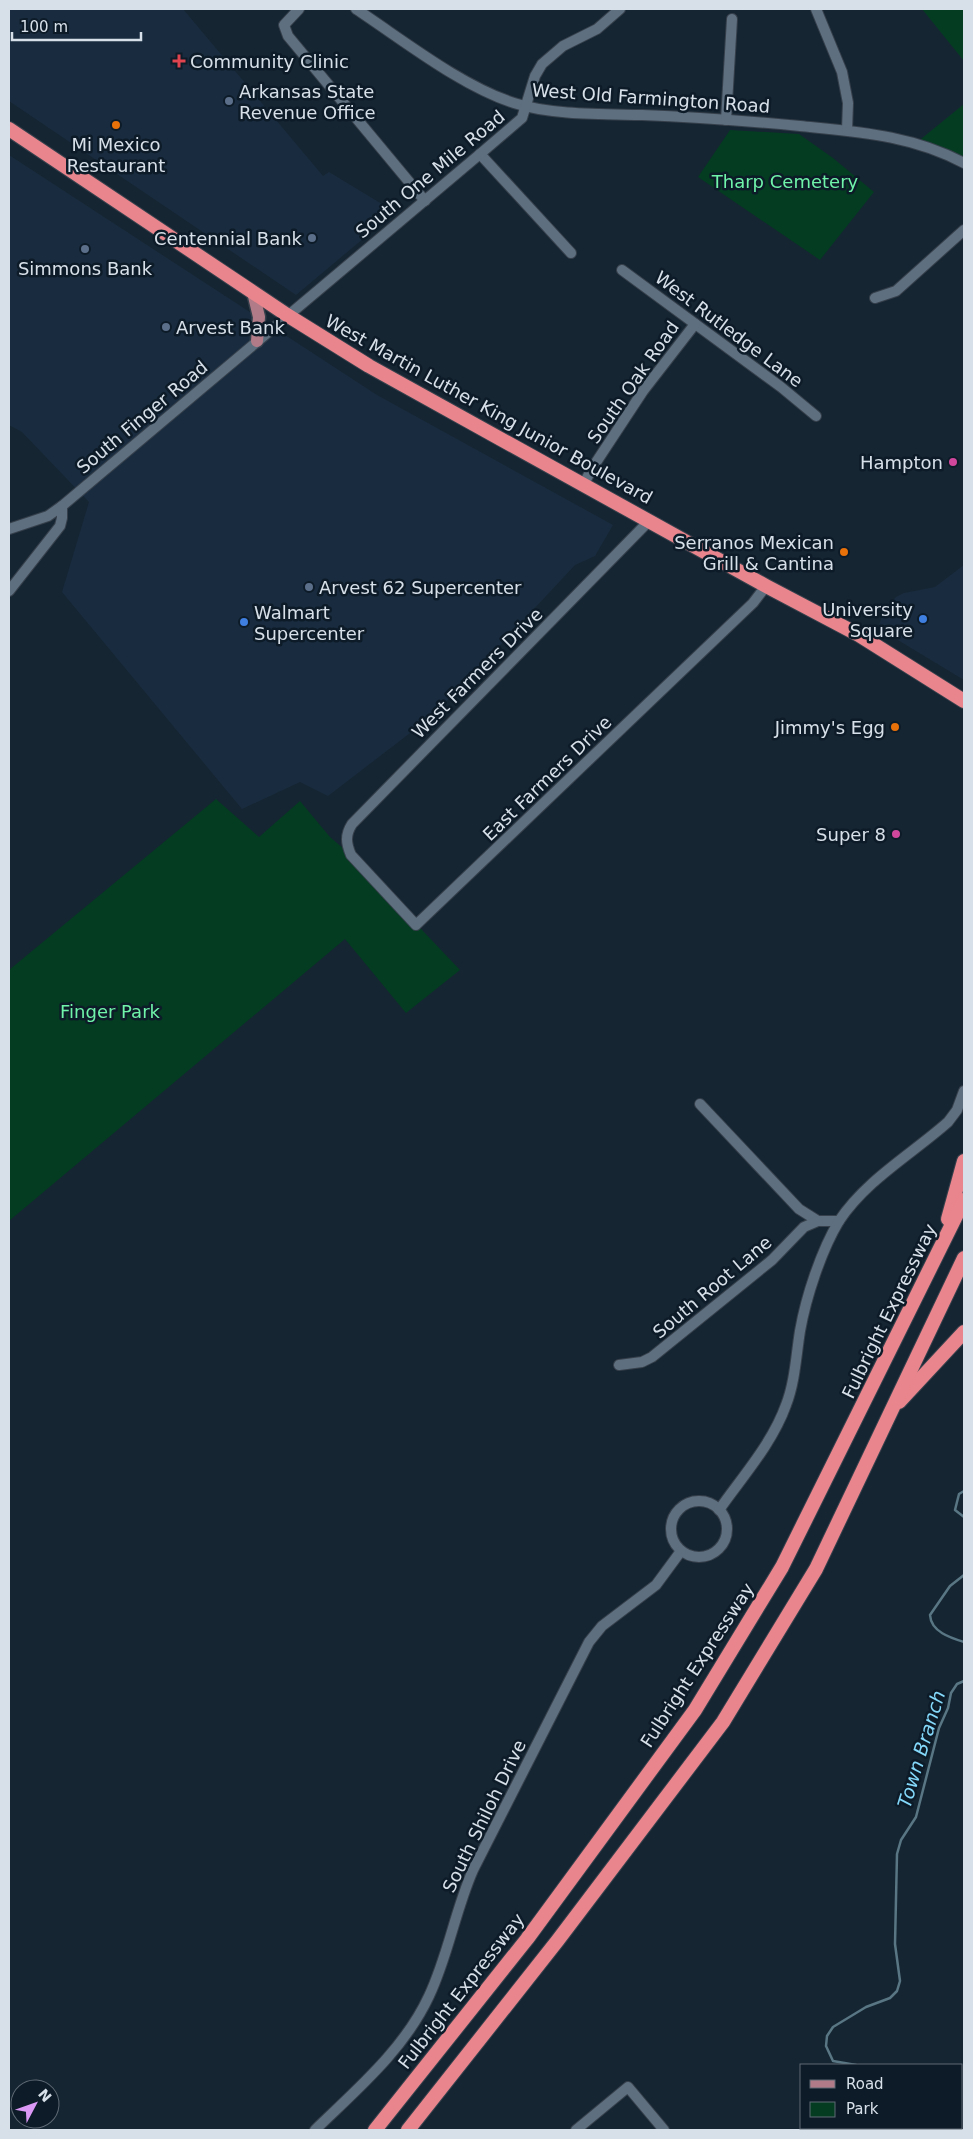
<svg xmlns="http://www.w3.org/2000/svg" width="973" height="2139" font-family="'DejaVu Sans',sans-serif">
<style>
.built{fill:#192c3f}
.green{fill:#043c22}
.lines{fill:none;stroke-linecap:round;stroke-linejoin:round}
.stream{stroke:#587683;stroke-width:2.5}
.minor-casing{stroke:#36404c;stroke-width:12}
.major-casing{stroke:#36404c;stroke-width:15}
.highway-casing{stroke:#36404c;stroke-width:16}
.minor{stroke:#5e6f7f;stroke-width:10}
.major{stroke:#b17c87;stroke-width:12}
.highway{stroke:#e9858c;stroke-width:14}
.health-dot{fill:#e0444e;stroke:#0d1b28;stroke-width:2}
.service-dot{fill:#5c6f8a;stroke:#0d1b28;stroke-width:2}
.food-dot{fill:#e8710a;stroke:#0d1b28;stroke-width:2}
.hotel-dot{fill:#d1479c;stroke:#0d1b28;stroke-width:2}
.shop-dot{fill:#3f7fe0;stroke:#0d1b28;stroke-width:2}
.labels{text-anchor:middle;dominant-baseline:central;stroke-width:5;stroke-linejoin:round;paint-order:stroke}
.poi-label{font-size:18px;fill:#d7e0e9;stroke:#0d1b28;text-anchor:end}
.street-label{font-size:18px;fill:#d7e0e9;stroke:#0d1b28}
.park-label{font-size:18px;fill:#6ff4aa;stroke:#0d1b28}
.water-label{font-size:19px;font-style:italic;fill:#84d9fb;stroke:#0d1b28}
</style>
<rect width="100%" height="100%" fill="#162532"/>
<g class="built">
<path d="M9 9H183L323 176 329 172 395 212 296 295 9 101Z"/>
<path d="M9 155 377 395 613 525 595 556 575 565 464 684 427 720 328 796 300 782 242 809 62 592 89 502 22 432 9 425Z"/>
<path d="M964 565V680L878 628 884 610 896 597 904 593 935 587Z"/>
</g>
<g class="green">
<path d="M922 9H964V61Z"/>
<path d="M964 104V163L916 143Z"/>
<path d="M730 130 799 134 833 158 874 192 820 260 698 177Z"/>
<path d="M216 799 259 837 300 801 330 837 351 855 460 970 406 1013 345 939 9 1221V970Z"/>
</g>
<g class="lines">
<g class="stream">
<path d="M964 1491 959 1494 955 1510 964 1517"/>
<path d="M964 1575 950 1586 930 1615C931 1632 951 1638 964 1642"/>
<path d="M856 2065 833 2061 826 2046 827 2036 833 2027 866 2007 890 1998 897 1991 900 1981 895 1944 897 1854 901 1840 916 1817 939 1728 948 1708 951 1693 957 1684 964 1681"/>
<path d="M894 2128 895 2130"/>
</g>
<g class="minor-casing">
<g id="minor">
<path d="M299 9 284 25 288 36 425 201"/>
<path d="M356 9C403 40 461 86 514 103 550 115 604 114 642 115 695 117 747 121 800 126 859 132 911 135 964 163"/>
<path d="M816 9 842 72 848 103 847 130"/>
<path d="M726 120 732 19"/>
<path d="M480 154 571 253"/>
<path d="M622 270 781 387 816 416"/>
<path d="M875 298 896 291 964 230"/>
<path d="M583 486 591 470 643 391 695 324"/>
<path d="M649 521 352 824C345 835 346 843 351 855L416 925 753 603 766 586"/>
<path d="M9 529 48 516 62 506 480 154 522 118 535 76 542 64 563 46 597 29 620 9"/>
<path d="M9 591 60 526 62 518V506"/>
<path d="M700 1104 799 1209 818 1221H839"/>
<path d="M619 1365 642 1362 652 1357 772 1260 804 1227 818 1221"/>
<circle cx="699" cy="1529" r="28"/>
<path d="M719 1510C742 1477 772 1444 786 1405 795 1382 796 1356 800 1331 806 1297 821 1251 839 1221 866 1180 912 1154 948 1122L957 1110 964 1091"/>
<path d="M315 2130C356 2090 404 2050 429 1996 448 1956 455 1911 473 1870L589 1642 602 1626 656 1585 681 1551"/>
<path d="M576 2130 628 2087 664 2130"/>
</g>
</g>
<g class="major-casing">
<path id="major" d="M253 292 259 317 257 341"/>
</g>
<g class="highway-casing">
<g id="highway">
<path d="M9 129 287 315 369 366 766 586 859 635 964 701"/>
<path d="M948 1219 964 1161"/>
<path d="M899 1402 964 1332"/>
<path d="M375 2130 527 1939 695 1710 782 1567 964 1200"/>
<path d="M408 2130 558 1940 723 1722 816 1569 964 1258"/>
</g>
</g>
<use href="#minor" class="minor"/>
<use href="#major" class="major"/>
<use href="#highway" class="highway"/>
</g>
<path class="health-dot" d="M176.5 53.5h5v5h5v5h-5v5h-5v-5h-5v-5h5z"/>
<g class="service-dot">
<circle cx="229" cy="101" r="5"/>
<circle cx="312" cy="238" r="5"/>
<circle cx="85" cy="249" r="5"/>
<circle cx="166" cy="327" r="5"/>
<circle cx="309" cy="587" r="5"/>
</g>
<g class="food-dot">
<circle cx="116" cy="125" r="5"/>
<circle cx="844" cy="552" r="5"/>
<circle cx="895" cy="727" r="5"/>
</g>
<g class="hotel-dot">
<circle cx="953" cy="462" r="5"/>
<circle cx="896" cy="834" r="5"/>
</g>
<g class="shop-dot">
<circle cx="923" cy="619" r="5"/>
<circle cx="244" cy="622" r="5"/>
</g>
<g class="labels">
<g class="poi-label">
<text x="190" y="61" text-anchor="start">Community Clinic</text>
<text x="239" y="91" text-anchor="start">Arkansas State<tspan x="239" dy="21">Revenue Office</tspan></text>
<text x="116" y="144" text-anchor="middle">Mi Mexico<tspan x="116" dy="21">Restaurant</tspan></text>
<text x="302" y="238">Centennial Bank</text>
<text x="85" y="268" text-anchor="middle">Simmons Bank</text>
<text x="176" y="327" text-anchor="start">Arvest Bank</text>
<text x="943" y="462">Hampton</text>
<text x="834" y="542">Serranos Mexican<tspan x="834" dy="21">Grill &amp; Cantina</tspan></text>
<text x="319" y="587" text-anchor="start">Arvest 62 Supercenter</text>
<text x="913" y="609">University<tspan x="913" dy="21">Square</tspan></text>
<text x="254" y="612" text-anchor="start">Walmart<tspan x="254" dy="21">Supercenter</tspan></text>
<text x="885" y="727">Jimmy's Egg</text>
<text x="886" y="834">Super 8</text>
</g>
<g class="street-label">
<text transform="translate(651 98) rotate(4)">West Old Farmington Road</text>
<text transform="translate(430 174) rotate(-40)">South One Mile Road</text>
<text transform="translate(729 329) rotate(37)">West Rutledge Lane</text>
<text transform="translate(633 382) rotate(-55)">South Oak Road</text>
<text transform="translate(489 409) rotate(29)">West Martin Luther King Junior Boulevard</text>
<text transform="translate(142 417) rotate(-40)">South Finger Road</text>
<text transform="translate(477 673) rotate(-45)">West Farmers Drive</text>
<text transform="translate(547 778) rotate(-44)">East Farmers Drive</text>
<text transform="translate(712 1287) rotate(-40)">South Root Lane</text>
<text transform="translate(889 1311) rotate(-64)">Fulbright Expressway</text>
<text transform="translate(697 1665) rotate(-57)">Fulbright Expressway</text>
<text transform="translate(484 1816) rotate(-64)">South Shiloh Drive</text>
<text transform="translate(461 1991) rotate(-52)">Fulbright Expressway</text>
</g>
<g class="park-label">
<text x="785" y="181">Tharp Cemetery</text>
<text x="110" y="1011">Finger Park</text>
</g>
<g class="water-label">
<text transform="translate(921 1749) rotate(-73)">Town Branch</text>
</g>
</g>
<rect width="973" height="2139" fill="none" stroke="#d7e0e9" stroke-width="20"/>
<rect x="800" y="2064" width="162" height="65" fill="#0d1b28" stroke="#5e6a75"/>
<rect x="810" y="2080" width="25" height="8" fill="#b17c87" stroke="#5e6a75"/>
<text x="846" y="2089" font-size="15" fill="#d7e0e9">Road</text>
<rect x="810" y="2102" width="25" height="15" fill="#043c22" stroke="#5e6a75"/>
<text x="846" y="2114" font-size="15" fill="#d7e0e9">Park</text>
<g transform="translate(35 2104) rotate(49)"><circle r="24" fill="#0d1b28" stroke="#5e6a75"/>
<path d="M0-4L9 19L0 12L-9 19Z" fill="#db99f5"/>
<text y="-8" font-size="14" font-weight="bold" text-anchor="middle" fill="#d7e0e9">N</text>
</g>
<path d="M12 32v8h129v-8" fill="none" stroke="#d7e0e9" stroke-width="2.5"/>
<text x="20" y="32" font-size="15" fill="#d7e0e9" stroke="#0d1b28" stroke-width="4" paint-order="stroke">100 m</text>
</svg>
